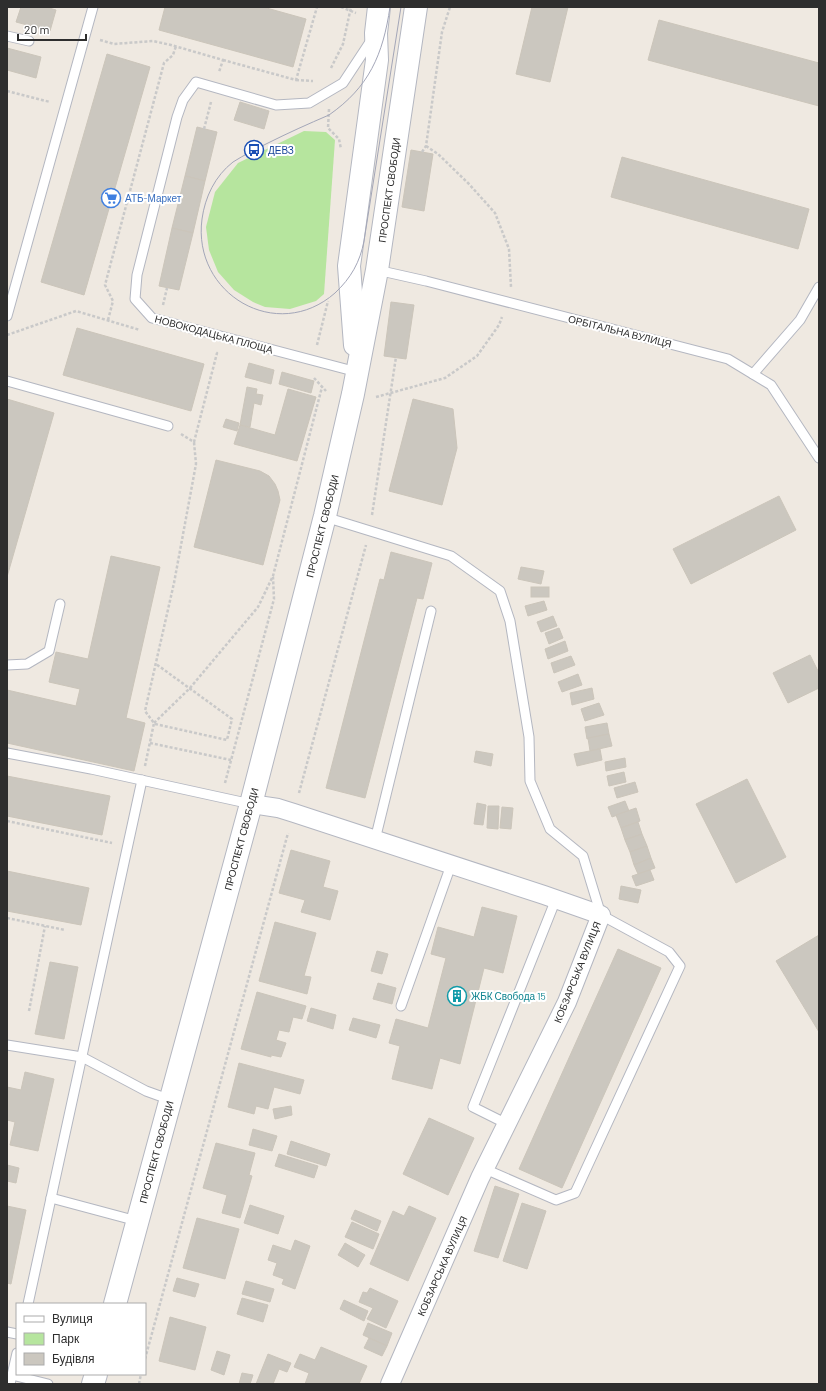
<svg xmlns="http://www.w3.org/2000/svg" width="826" height="1391" font-family="Barlow,sans-serif">
<style>
.green{fill:#b6e59e}
.building{fill:#cbc7bf;stroke:#cbc5ba}
.lines{fill:none;stroke-linecap:round;stroke-linejoin:round}
.service-casing{stroke:#b4b7c1;stroke-width:11}
.minor-casing{stroke:#b4b7c1;stroke-width:20}
.secondary-casing{stroke:#b4b7c1;stroke-width:24}
.path{stroke:#c9c9c9;stroke-width:2.5;stroke-dasharray:3 2;stroke-linecap:butt}
.service{stroke:#fff;stroke-width:9}
.minor{stroke:#fff;stroke-width:18}
.secondary{stroke:#fff;stroke-width:22}
.tram{stroke:#a3a6b8;stroke-width:1}
.labels{text-anchor:middle;dominant-baseline:central;stroke-width:4;stroke-linejoin:round;paint-order:stroke}
.transit-label{font-size:10px;fill:#164399;stroke:#fff;text-anchor:start}
.street-label{font-size:10px;fill:#2e2e2e;stroke:#fff}
.shop-label{font-size:10px;fill:#366cbe;stroke:#fff;text-anchor:start}
.culture-label{font-size:10px;fill:#0d838f;stroke:#fff;text-anchor:start}
</style>
<rect width="100%" height="100%" fill="#efe9e1"/>
<path class="green" d="M304 131 326 132 335 140 324 294 316 301 290 309 265 307 253 302 234 290 218 272 209 250 206 227 215 192 238 163Z"/>
<g class="building">
<path d="M21 7H46L56 10 50 31 16 22Z"/>
<path d="M165 7H263L306 19 293 67 159 30Z"/>
<path d="M532 7H568L550 82 516 74Z"/>
<path d="M659 20 819 63V106L648 60Z"/>
<path d="M7 48 41 57 36 78 7 70Z"/>
<path d="M107 54 150 67 84 295 41 282Z"/>
<path d="M240 102 269 111 264 129 234 120Z"/>
<path d="M197 127 217 132 205 181 185 176Z"/>
<path d="M411 150 433 154 424 211 402 207Z"/>
<path d="M622 157 809 209 798 249 611 197Z"/>
<path d="M185 176 205 181 193 233 172 228Z"/>
<path d="M172 228 193 233 179 290 159 286Z"/>
<path d="M391 302 414 305 406 359 384 356Z"/>
<path d="M77 328 204 364 191 411 63 375Z"/>
<path d="M249 363 274 370 271 384 245 377Z"/>
<path d="M282 372 314 381 311 393 279 384Z"/>
<path d="M247 387 257 389 256 394 263 395 261 405 254 403 250 427 240 425Z"/>
<path d="M288 389 316 397 297 461 234 444 240 425 275 435Z"/>
<path d="M7 399 54 413 7 577Z"/>
<path d="M413 399 453 409 457 448 442 505 389 491Z"/>
<path d="M226 419 239 423 237 431 223 427Z"/>
<path d="M216 460 260 471 269 476 275 484 278 491 280 500 263 565 194 547Z"/>
<path d="M779 496 796 530 691 584 673 549Z"/>
<path d="M391 552 432 563 423 599 417 598 365 798 326 788 380 579 384 580Z"/>
<path d="M111 556 160 567 126 718 145 723 134 771 7 743V690L76 706 80 689 49 682 56 652 88 659Z"/>
<path d="M521 567 544 571 541 584 518 579Z"/>
<rect x="531" y="587" width="18" height="10"/>
<path d="M544 601 547 610 528 616 525 606Z"/>
<path d="M553 616 557 626 541 632 537 622Z"/>
<path d="M559 628 563 638 549 644 545 633Z"/>
<path d="M565 641 568 651 548 659 545 649Z"/>
<path d="M810 655 819 673V688L788 703 773 673Z"/>
<path d="M571 656 575 665 554 673 551 663Z"/>
<path d="M578 674 582 685 562 692 558 682Z"/>
<path d="M592 688 594 699 572 705 570 693Z"/>
<path d="M599 703 604 715 585 721 581 709Z"/>
<path d="M607 723 609 734 587 739 585 727Z"/>
<path d="M609 734 612 746 590 751 588 738Z"/>
<path d="M600 749 602 760 577 766 574 754Z"/>
<path d="M476 751 493 754 491 766 474 762Z"/>
<path d="M625 758 626 767 606 771 605 762Z"/>
<path d="M624 772 626 782 609 786 607 776Z"/>
<path d="M7 776 110 796 102 835 7 816Z"/>
<path d="M747 779 786 857 736 883 696 804Z"/>
<path d="M635 782 638 792 617 798 614 788Z"/>
<path d="M625 801 629 811 612 817 608 807Z"/>
<path d="M477 803 486 805 483 825 474 824Z"/>
<path d="M488 806H499L498 829 487 828Z"/>
<path d="M502 807 513 808 511 829 500 828Z"/>
<path d="M636 808 640 821 621 828 616 815Z"/>
<path d="M638 822 642 834 625 840 621 828Z"/>
<path d="M642 834 647 846 630 852 625 840Z"/>
<path d="M647 846 651 858 634 865 630 852Z"/>
<path d="M291 850 330 861 323 887 338 891 330 920 301 912 305 900 279 893Z"/>
<path d="M651 858 655 868 638 874 634 865Z"/>
<path d="M650 870 654 880 636 886 632 876Z"/>
<path d="M7 871 89 888 81 925 7 911Z"/>
<path d="M621 886 641 890 638 903 619 899Z"/>
<path d="M482 907 517 916 503 973 484 968 460 1064 440 1058 432 1089 392 1079 400 1046 389 1043 396 1019 428 1028 446 958 431 954 438 927 474 937Z"/>
<path d="M275 922 316 933 304 976 311 977 307 994 259 981Z"/>
<path d="M819 935V1032L776 961Z"/>
<path d="M618 949 661 968 562 1188 519 1169Z"/>
<path d="M377 951 388 954 382 974 371 971Z"/>
<path d="M50 962 78 967 64 1039 35 1034Z"/>
<path d="M378 983 396 988 392 1004 373 999Z"/>
<path d="M257 992 306 1006 302 1019 293 1017 289 1032 279 1030 276 1040 286 1043 281 1057 271 1055V1057L241 1049Z"/>
<path d="M311 1008 336 1015 333 1029 307 1021Z"/>
<path d="M353 1018 380 1025 376 1038 349 1030Z"/>
<path d="M239 1063 304 1080 300 1094 274 1087 268 1109 256 1106 254 1114 228 1107Z"/>
<path d="M25 1072 54 1079 38 1151 10 1145 15 1122 7 1120V1087L21 1090Z"/>
<path d="M291 1106 292 1115 275 1119 273 1109Z"/>
<path d="M429 1118 474 1138 448 1195 403 1174Z"/>
<path d="M253 1129 277 1136 272 1151 249 1145Z"/>
<path d="M291 1141 330 1154 326 1166 287 1154Z"/>
<path d="M216 1143 255 1153 249 1175 252 1176 240 1218 222 1213 227 1195 203 1188Z"/>
<path d="M279 1154 318 1166 314 1178 275 1166Z"/>
<path d="M7 1165 19 1168 16 1183 7 1181Z"/>
<path d="M495 1186 519 1194 498 1258 474 1251Z"/>
<path d="M522 1203 546 1211 527 1269 503 1261Z"/>
<path d="M250 1205 284 1216 278 1234 244 1223Z"/>
<path d="M7 1206 26 1210 11 1284 7 1283Z"/>
<path d="M409 1206 436 1218 408 1281 370 1264 393 1211 404 1216Z"/>
<path d="M355 1210 381 1221 377 1231 351 1219Z"/>
<path d="M197 1218 239 1229 225 1279 183 1268Z"/>
<path d="M352 1222 379 1234 373 1249 345 1237Z"/>
<path d="M295 1240 310 1246 295 1289 282 1284 284 1279 273 1275 277 1263 268 1260 273 1245 291 1251Z"/>
<path d="M345 1243 365 1255 358 1267 338 1255Z"/>
<path d="M177 1278 199 1284 195 1297 173 1291Z"/>
<path d="M246 1281 274 1289 270 1302 242 1294Z"/>
<path d="M370 1288 398 1301 386 1328 367 1319 373 1308 359 1302 363 1292 367 1293Z"/>
<path d="M242 1298 268 1305 263 1322 237 1314Z"/>
<path d="M344 1300 368 1311 364 1321 340 1309Z"/>
<path d="M170 1317 206 1327 195 1370 159 1361Z"/>
<path d="M368 1323 392 1333 387 1346 363 1335Z"/>
<path d="M369 1338 387 1346 382 1356 364 1348Z"/>
<path d="M321 1347 367 1366 359 1384H305L309 1373 294 1367 300 1354 315 1360Z"/>
<path d="M217 1351 230 1355 224 1375 211 1370Z"/>
<path d="M268 1354 291 1363 287 1372 279 1369 273 1384H256Z"/>
<path d="M242 1373 253 1375 250 1384H239Z"/>
</g>
<g class="lines">
<g class="service-casing">
<g id="service">
<path d="M7 36 29 41"/>
<path d="M377 270 426 281 728 359 771 385 819 458"/>
<path d="M7 316 93 7"/>
<path d="M357 372 152 318 135 299 137 275 177 117 183 100 196 82 276 105 309 103 343 83 372 39"/>
<path d="M753 374 800 320 819 287"/>
<path d="M7 381 168 426"/>
<path d="M325 517 451 556 500 591 510 621 529 737 530 781 550 829 583 856 601 915 669 952 680 966 575 1193 556 1200 485 1169"/>
<path d="M7 665 27 664 49 651 60 604"/>
<path d="M7 753 91 769 251 804"/>
<path d="M375 840 431 611"/>
<path d="M401 1006 451 865"/>
<path d="M7 1045 82 1057 146 1091 171 1100"/>
<path d="M507 1124 473 1107 556 899"/>
<path d="M51 1198 137 1221"/>
<path d="M28 1304 142 780"/>
<path d="M7 1332 17 1334"/>
<path d="M12 1375 48 1384"/>
<path d="M10 1384 17 1353"/>
</g>
</g>
<g class="minor-casing">
<path id="minor" d="M251 804 278 808 294 813 544 895 601 915 567 1002 480 1178 390 1384"/>
</g>
<g class="secondary-casing">
<g id="secondary">
<path d="M355 345 349 266 377 60 376 33 379 7"/>
<path d="M115 1304 251 804 325 516 353 394 377 270 416 7"/>
<path d="M93 1384 96 1374"/>
</g>
</g>
<g class="path">
<path d="M341 7 356 13"/>
<path d="M100 40 114 44 153 41 171 45 223 60 219 72"/>
<path d="M223 60 296 80 317 7"/>
<path d="M331 68 343 44 351 7"/>
<path d="M296 80 313 81"/>
<path d="M7 91 50 102"/>
<path d="M329 109 328 128 339 139 341 149"/>
<path d="M204 129 211 102"/>
<path d="M426 146 438 154 469 184 495 213 509 249 511 287"/>
<path d="M422 152 426 146 442 32 450 7"/>
<path d="M163 305 167 288"/>
<path d="M108 320 113 301 105 285 164 63 173 55 176 46"/>
<path d="M7 335 76 311 140 330"/>
<path d="M317 345 328 301"/>
<path d="M314 378 326 391"/>
<path d="M376 397 445 378 477 356 499 325 502 317"/>
<path d="M181 434 194 442 217 353 215 352"/>
<path d="M372 515 396 357"/>
<path d="M154 723 190 688 258 607 273 576 322 387"/>
<path d="M155 724 227 740 232 719 156 664"/>
<path d="M150 743 231 760"/>
<path d="M145 766 154 723 145 711 174 583 196 464 194 442"/>
<path d="M225 783 274 599 273 577"/>
<path d="M299 793 366 545"/>
<path d="M7 821 112 843"/>
<path d="M7 918 65 930"/>
<path d="M29 1011 45 926"/>
<path d="M145 1359 288 833"/>
<path d="M139 1384 141 1374"/>
</g>
<use href="#service" class="service"/>
<use href="#minor" class="minor"/>
<use href="#secondary" class="secondary"/>
<path class="tram" d="M390 7C383 55 369 87 329 115 308 124 288 133 268 143 256 149 244 155 233 162 215 176 205 197 202 219 192 294 277 344 335 293 351 278 360 262 364 241L401 7"/>
</g>
<defs>
<g id="bus-ring" transform="scale(1)"><circle r="9.5" fill="#fff" stroke="#1a4fb4" stroke-width="1.5"/><path d="M-5-6H5V4H4V6H2V4H-2V6H-4V4H-5ZM-3.5-4V0h7V-4ZM-3.5 1.2v1.5H-2V1.2ZM2 1.2v1.5H3.5V1.2Z" fill="#1a4fb4"/></g>
<g id="supermarket-ring" transform="scale(1)"><circle r="9.5" fill="#fff" stroke="#3f7fe0" stroke-width="1.5"/><path d="M-6-5.5h2.5l.6 2H6L4.5 2H-2.5L-4.4-4H-6ZM-1.5 3.2a1.3 1.3 0 1 0 .1 0ZM3 3.2a1.3 1.3 0 1 0 .1 0Z" fill="#3f7fe0"/></g>
<g id="building-ring" transform="scale(1)"><circle r="9.5" fill="#fff" stroke="#0f9aa8" stroke-width="1.5"/><path d="M-4-6H4V6H1V3H-1V6H-4ZM-2.5-4.3h1.7v1.8h-1.7ZM.8-4.3h1.7v1.8H.8ZM-2.5-1h1.7V.8h-1.7ZM.8-1h1.7V.8H.8Z" fill="#0f9aa8"/></g>
</defs>
<g fill-rule="evenodd">
<use href="#bus-ring" x="254" y="150"/>
<use href="#supermarket-ring" x="111" y="198"/>
<use href="#building-ring" x="457" y="996"/>
</g>
<g class="labels">
<g class="transit-label">
<text x="268" y="150">ДЕВЗ</text>
</g>
<g class="street-label">
<text transform="translate(389 190) rotate(-82)">ПРОСПЕКТ СВОБОДИ</text>
<text transform="translate(620 331) rotate(14)">ОРБІТАЛЬНА ВУЛИЦЯ</text>
<text transform="translate(214 334) rotate(15)">НОВОКОДАЦЬКА ПЛОЩА</text>
<text transform="translate(322 526) rotate(-76)">ПРОСПЕКТ СВОБОДИ</text>
<text transform="translate(241 839) rotate(-75)">ПРОСПЕКТ СВОБОДИ</text>
<text transform="translate(577 972) rotate(-68)">КОБЗАРСЬКА ВУЛИЦЯ</text>
<text transform="translate(156 1152) rotate(-75)">ПРОСПЕКТ СВОБОДИ</text>
<text transform="translate(442 1266) rotate(-66)">КОБЗАРСЬКА ВУЛИЦЯ</text>
</g>
<g class="shop-label">
<text x="125" y="198">АТБ-Маркет</text>
</g>
<g class="culture-label">
<text x="471" y="996">ЖБК Свобода 15</text>
</g>
</g>
<rect width="826" height="1391" fill="none" stroke="#2e2e2e" stroke-width="16"/>
<rect x="16" y="1303" width="130" height="72" fill="#ffffff" stroke="#ababab"/>
<rect x="24" y="1316" width="20" height="6" fill="#ffffff" stroke="#ababab"/>
<text x="52" y="1323" font-size="12" fill="#2e2e2e">Вулиця</text>
<rect x="24" y="1333" width="20" height="12" fill="#b6e59e" stroke="#ababab"/>
<text x="52" y="1343" font-size="12" fill="#2e2e2e">Парк</text>
<rect x="24" y="1353" width="20" height="12" fill="#cbc7bf" stroke="#ababab"/>
<text x="52" y="1363" font-size="12" fill="#2e2e2e">Будівля</text>
<path d="M18 34v6h68v-6" fill="none" stroke="#2e2e2e" stroke-width="2"/>
<text x="24" y="34" font-size="12" fill="#2e2e2e" stroke="#ffffff" stroke-width="3" paint-order="stroke">20 m</text>
</svg>
